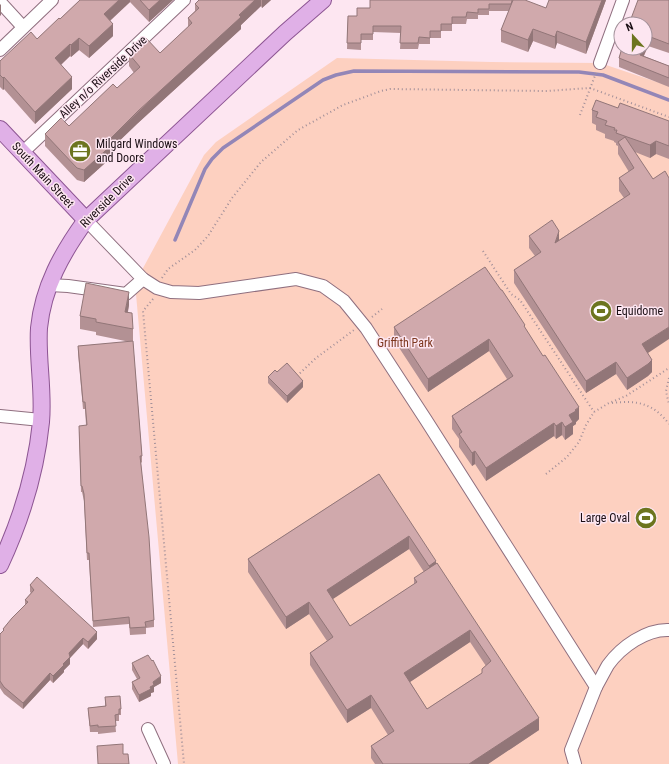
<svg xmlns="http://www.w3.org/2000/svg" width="669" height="764" font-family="'Roboto Condensed',sans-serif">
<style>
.green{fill:#fdd0c0}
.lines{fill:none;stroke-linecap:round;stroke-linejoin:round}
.stream{stroke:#9386b7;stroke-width:3.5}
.minor-casing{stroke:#8f6f7f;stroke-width:14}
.major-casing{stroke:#8d5593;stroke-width:18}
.path{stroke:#a39099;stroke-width:2;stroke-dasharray:1 3;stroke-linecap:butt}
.minor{stroke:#fff;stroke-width:12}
.major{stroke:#e0b0e7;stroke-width:16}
.wall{fill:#b39194;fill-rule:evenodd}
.shaded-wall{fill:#927678}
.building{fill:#d0a9ac;stroke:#927678;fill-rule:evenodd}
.labels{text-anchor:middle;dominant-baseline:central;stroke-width:3;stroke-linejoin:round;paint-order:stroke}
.street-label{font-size:12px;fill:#1a0e14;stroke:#fde6f1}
.poi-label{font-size:12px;fill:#1a0e14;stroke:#fde6f1;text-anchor:start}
.park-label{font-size:12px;fill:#7d3820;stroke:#fde6f1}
</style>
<rect width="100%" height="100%" fill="#fde6f1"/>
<path class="green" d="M337 58 491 62 600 63 669 86V764H178L135 283 204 155 216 142Z"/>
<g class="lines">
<path class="stream" d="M175 240 205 169 212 159 223 148 323 80 336 75 354 71 579 72 603 75 669 100"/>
<g class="minor-casing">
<g id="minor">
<path d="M0 2 23 27"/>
<path d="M0 50 52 0"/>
<path d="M600 63 623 0"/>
<path d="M22 153 184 0"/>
<path d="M86 220 143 279 157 288 171 292 199 293 296 279 323 286 344 301 366 328 426 420 596 687 571 750 575 764"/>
<path d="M49 285 68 286 126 294 143 279"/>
<path d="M0 416 41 420"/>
<path d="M596 687C600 680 604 672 608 665 621 647 646 629 669 630"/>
<path d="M148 729 164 764"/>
</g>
</g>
<g class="major-casing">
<g id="major">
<path d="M0 129 86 220"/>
<path d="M0 565C21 520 36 472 41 422 44 391 37 359 39 328 43 287 62 253 86 220L285 33 323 0"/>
</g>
</g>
<g class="path">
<path d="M580 115 596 73"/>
<path d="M483 251 511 294 520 300 594 412"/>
<path d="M162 278 168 269 195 250 208 236 232 198 261 162 298 130 343 105 381 91 390 89 546 91 590 88 669 117"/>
<path d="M153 299 143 311 184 764"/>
<path d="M372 317 382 309"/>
<path d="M297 376 316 358 354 330"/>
<path d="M669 378 666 391 669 405"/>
<path d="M612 403C637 400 653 403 669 424"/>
<path d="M546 474 567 457 579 442 586 425 594 412 609 403 626 396 669 368"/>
</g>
<use href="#minor" class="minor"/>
<use href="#major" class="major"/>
</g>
<g class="wall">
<path d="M80 0H173L149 22 130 2 110 21 113 36 89 58 79 50 71 57 70 56 61 65 72 89 35 124 4 89 3 90 0 87V61L37 39 60 19Z"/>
<path d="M199 0H271L262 8 261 6 241 25V29L138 123 114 146V155L84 182 77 180 45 146V134L69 126 117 88 134 73 129 66V54L160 53 188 27V18L195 11V4Z"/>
<path d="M512 0 546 8 606 0 586 54 557 43 555 49 533 41 528 52 501 42V30L509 11H489V15H478V19H467L466 24H452V31H441V38H430V44H419L418 49H400L401 33 373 32V40H361V50L347 49 348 16H357L370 8Z"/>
<path d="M669 0V53L648 46 644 56 669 66V87L619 67V58L622 48Z"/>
<path d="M618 108 669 121V159L656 154 650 158 635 152 648 353 652 372 648 376 627 390 616 374 586 393 514 283V270L535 256 529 248V236L559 240 624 198 619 191V178L629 172 618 154V146L616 145V143L614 142V141L605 138V134L596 130V125L592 123V110Z"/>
<path d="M129 305 128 312 133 329V342L142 456V462L141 463 154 620V627L146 628V634L130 635 129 624 93 627 89 560H87L84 501 82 492H81L79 432 86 425 85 409H83L78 353V346L130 342 96 335V332L80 329V316Z"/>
<path d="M394 327 525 328 579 419 576 422V424L573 426V434L565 440 562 435 556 439 554 436 486 481 475 464 472 466 459 447V439L452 429V416L507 379 489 351 428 392 394 340Z"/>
<path d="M277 372 303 387 287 403 268 383V377Z"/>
<path d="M379 474 436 564 539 730 488 764H375L371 758V746L388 735 371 708 347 723 310 665V653L327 641 309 614 286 629 248 572V559ZM409 549 424 572 414 578V584L350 626 332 599ZM470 642 486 666 482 669V673L427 709 410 682Z"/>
<path d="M30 585 97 639 88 649 83 644 70 658V664L64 670V672L53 683 50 680 23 709 4 694 0 688V634L3 631V629L25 605V600L31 593 30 592Z"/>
<path d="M132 663 161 683 154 687V692L151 693V696L139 702 132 689V682L137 679 132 670Z"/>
<path d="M105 697 121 709V715H119V721H115L116 732 98 734V732H90L88 708 105 706Z"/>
</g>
<g class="shaded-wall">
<path d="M119 0H130V2L104 26V14Z"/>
<path d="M160 0H173L149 22V10Z"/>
<path d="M255 0H261V6L241 25V29L138 123 114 146V155L84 182V170L110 139Z"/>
<path d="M262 0H271L262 8Z"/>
<path d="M602 0H606L586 54V42Z"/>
<path d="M1 4V15L0 16V5Z"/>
<path d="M113 24V36L89 58V46Z"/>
<path d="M533 29V41L528 52V40Z"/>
<path d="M557 31V43L555 49V37Z"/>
<path d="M648 36V46L640 64V55L643 48H645V43Z"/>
<path d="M79 38V50L71 57V45Z"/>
<path d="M70 44V56L55 70V58Z"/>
<path d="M4 77V89L3 90V78Z"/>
<path d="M72 77V89L35 124V112Z"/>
<path d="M656 141V154L650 158V145Z"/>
<path d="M559 231V243H555Z"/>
<path d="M129 292V305L125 324V312Z"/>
<path d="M669 327V339L642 357V344Z"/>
<path d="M489 339V351L428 392V379Z"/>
<path d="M652 360V372L648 376 627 390V378Z"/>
<path d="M616 362V374L586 393V381Z"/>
<path d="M303 381V387L287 403V396Z"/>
<path d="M579 407V419L576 422V424L573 426V434L565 440V427L569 415Z"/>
<path d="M562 422V435L556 439V426Z"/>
<path d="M554 423V436L486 481V468Z"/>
<path d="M475 451V464L472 466V453Z"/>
<path d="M409 536V549L327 603V590Z"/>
<path d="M436 561V574L429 579V566Z"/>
<path d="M309 602V614L286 629V617Z"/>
<path d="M470 630V642L404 686V673Z"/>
<path d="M97 632V639L88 649V642Z"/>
<path d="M83 638V644L70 658V664L64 670V672L53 683V676L63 664 69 653Z"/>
<path d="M50 673V680L23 709V703Z"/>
<path d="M161 676V683L154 687V692L151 693V696L139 702V695L150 687 153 682Z"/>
<path d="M371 695V708L347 723V710Z"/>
<path d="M539 718V730L488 764H469Z"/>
</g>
<g class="building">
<path d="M80 0H119L104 14 113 24 89 46 79 38 71 45 70 44 55 58 72 77 35 112 4 77 3 78 0 75V61L31 32 37 39 59 18 60 19Z"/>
<path d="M140 0H160L149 10Z"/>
<path d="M199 0H255L239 15 241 17 138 111 110 139 114 143 84 170 77 168 45 134 61 118 69 126 113 84 117 88 140 67 129 54 146 38 160 53 192 23 188 18 199 8 195 4Z"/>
<path d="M370 0H512V1L511 4H489V9H478V13L467 12 466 17H452V24H441V31H430V38L419 37 418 43H400L401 26H373V34H361V43H347L348 16H357V8H370Z"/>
<path d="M513 0H525L546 8 549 0H602L586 42 557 31 555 37 533 29 528 40 501 30Z"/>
<path d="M638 0H669V44L648 36 645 43V24H629Z"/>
<path d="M622 48H643L640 55 669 66V78L619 58Z"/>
<path d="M596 100 618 108 620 103 669 121V146L656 141 650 145 616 133 617 130H614L615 128 605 125 607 121 596 117 598 112 592 110Z"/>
<path d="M625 137 653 179 665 171 669 178V327L642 344 652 360 648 364 627 378 616 362 586 381 514 270 541 252 529 236 552 220 559 231 555 243 630 194 619 178 634 168 618 142Z"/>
<path d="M485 267 501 290H502L525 325 524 326 543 356 545 355 579 407 575 410 576 411 569 415 573 422 565 427 562 422 556 426 554 423 486 468 475 451 472 453 459 434 462 432 452 416 513 376 489 339 428 379 394 327Z"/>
<path d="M86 283 129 292 125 312 132 313 133 329 96 322V319L80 316Z"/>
<path d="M133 341 142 456H140L149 537 154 620 145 622 146 627 130 628 129 617 93 621 89 553H87L84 494 82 486H81L79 426 87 425 85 402H83L78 346Z"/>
<path d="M287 363 303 381 287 396 268 377 275 370 277 372Z"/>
<path d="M379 474 436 561 429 566 409 536 327 590 350 626 417 582 414 578 437 563 539 718 469 764H383L371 746 394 731 371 695 347 710 310 653 333 637 309 602 286 617 248 559ZM470 630 491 661 482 669V673L427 709 404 673Z"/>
<path d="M37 577 97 632 88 642 83 638 69 653 70 657 63 664 64 665 53 676 50 673 23 703 4 687 0 681V634L4 630 3 629 12 618 28 602 25 600 34 590 30 585Z"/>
<path d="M148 655 152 661 153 660 161 676 153 682 154 685 150 687 151 689 139 695 132 682 140 678 132 663Z"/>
<path d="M120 696 121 709H119V714L115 715 116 726 98 727V725L90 726 88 708 106 706 105 697Z"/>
<path d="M123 744V754H128L129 764H98L97 746Z"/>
</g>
<defs>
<g id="office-disc" transform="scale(1.15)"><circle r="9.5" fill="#6c751f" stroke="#fde6f1"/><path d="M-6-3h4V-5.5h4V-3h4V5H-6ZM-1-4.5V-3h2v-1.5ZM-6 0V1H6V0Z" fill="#fff"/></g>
<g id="stadium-disc" transform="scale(1.15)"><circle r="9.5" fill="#6c751f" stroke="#fde6f1"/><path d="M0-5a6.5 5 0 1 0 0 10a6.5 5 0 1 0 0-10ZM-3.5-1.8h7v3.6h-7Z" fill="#fff"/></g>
</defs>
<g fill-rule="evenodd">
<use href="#office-disc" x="80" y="151"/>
<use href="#stadium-disc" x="601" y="311"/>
<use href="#stadium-disc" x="646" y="518"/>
</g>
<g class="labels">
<g class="street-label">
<text transform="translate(103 77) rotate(-43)">Alley n/o Riverside Drive</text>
<text transform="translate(43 175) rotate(47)">South Main Street</text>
<text transform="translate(107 201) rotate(-45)">Riverside Drive</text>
</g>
<g class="poi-label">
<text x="96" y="144">Milgard Windows<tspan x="96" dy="14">and Doors</tspan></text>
<text x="616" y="311">Equidome</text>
<text x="630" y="518" text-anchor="end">Large Oval</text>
</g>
<g class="park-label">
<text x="405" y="343">Griffith Park</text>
</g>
</g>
<g transform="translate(633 36) rotate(339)"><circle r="19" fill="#fde6f1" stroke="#a29099"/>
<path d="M0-3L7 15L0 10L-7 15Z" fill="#6c751f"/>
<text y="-6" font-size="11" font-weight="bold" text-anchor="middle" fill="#1a0e14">N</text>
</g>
</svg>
